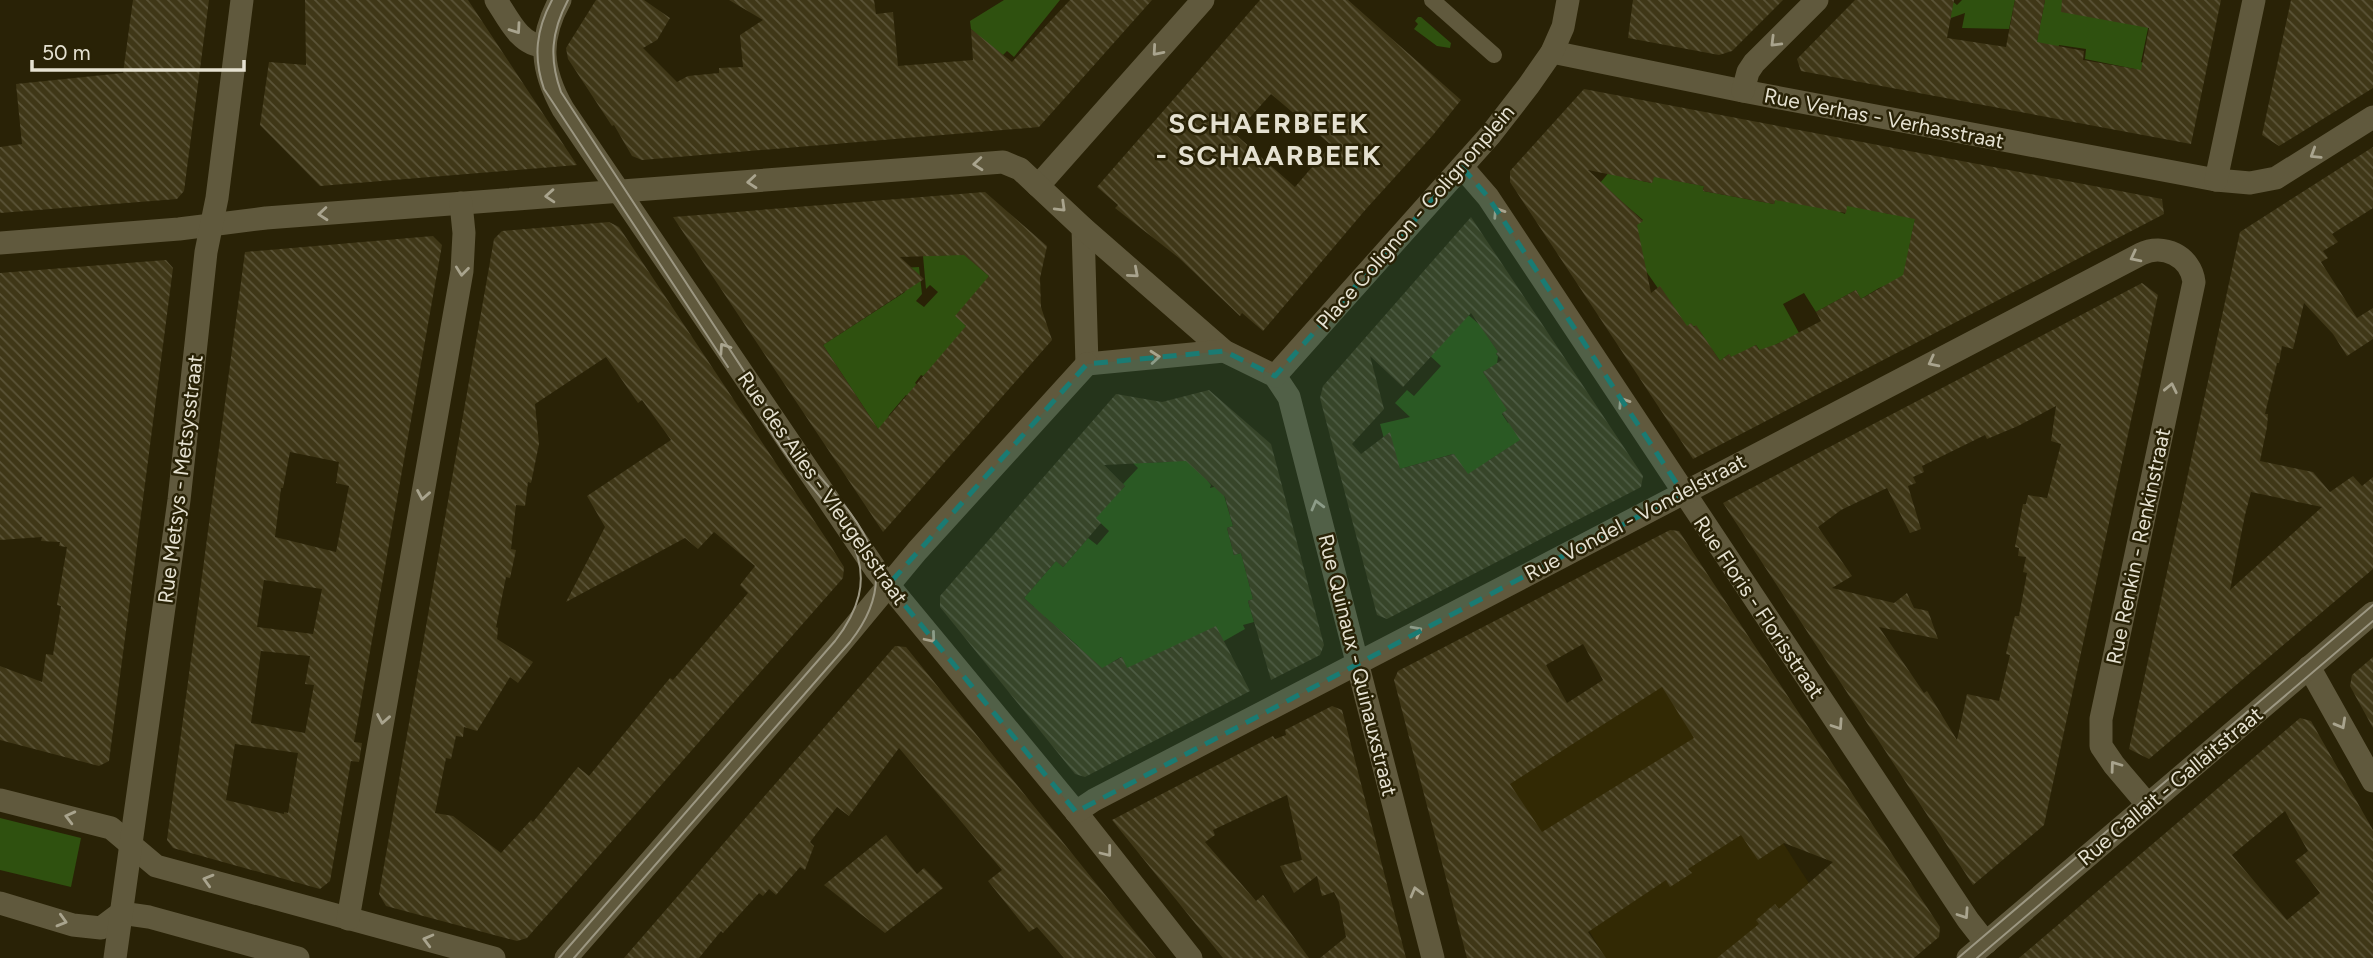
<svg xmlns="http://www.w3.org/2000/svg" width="2373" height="958" font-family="Figtree,sans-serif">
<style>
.built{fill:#322904}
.green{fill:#2f510f}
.building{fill:url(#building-back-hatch);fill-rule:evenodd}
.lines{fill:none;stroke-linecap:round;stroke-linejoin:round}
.pedestrian{stroke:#60593d;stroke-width:16}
.minor{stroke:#60593d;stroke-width:23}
.tram{stroke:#9c9782;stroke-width:2}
.oneway{stroke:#a9a48e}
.marked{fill:#1a7b73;fill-opacity:0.2;stroke:#1a7b73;stroke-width:5;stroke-dasharray:14 9;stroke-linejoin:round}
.labels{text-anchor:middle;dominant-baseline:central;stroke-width:5;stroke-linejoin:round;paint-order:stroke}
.street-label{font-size:21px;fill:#e5e1d1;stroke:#292206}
.district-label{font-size:28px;font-weight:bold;letter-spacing:2px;fill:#e5e1d1;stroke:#292206}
</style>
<defs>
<pattern id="building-back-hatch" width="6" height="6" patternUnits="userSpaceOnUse" patternTransform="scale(1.75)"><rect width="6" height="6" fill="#3f3717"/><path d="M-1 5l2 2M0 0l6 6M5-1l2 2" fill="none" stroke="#5b5438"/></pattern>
</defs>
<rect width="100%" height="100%" fill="#292206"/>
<path class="built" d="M1656 646 1857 958H1605L1487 756Z"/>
<g class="green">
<path d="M1004 0H1060L1014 57 1007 51 1002 56 971 29 970 21Z"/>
<path d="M1951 0 1957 5 1962 0H2015L2009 29 1962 28 1965 13 1951 18Z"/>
<path d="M2045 0H2154L2141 62 2157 68 2155 77 2135 69 2085 59 2086 49 2059 45 2057 55 2036 46Z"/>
<path d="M1418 17H1421L1451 43 1450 48 1437 46 1414 29 1418 24 1415 21Z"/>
<path d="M1621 158 1627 178 1652 183 1655 168 1678 181 1704 186 1703 191 1774 204 1777 190 1843 201 1840 212 1845 214 1847 203 1889 214 1916 215 1909 248 1962 257 1879 288 1861 299 1856 290 1816 312 1804 293 1783 304 1799 333 1761 352 1756 345 1732 358 1729 354 1720 361 1696 326 1685 327 1620 234 1643 220 1600 183Z"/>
<path d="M957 248 989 276 964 324 976 336 923 376 921 375 915 383 925 391 916 403 906 395 889 415 882 435 823 345 905 292 902 268 919 267 922 294 916 301 924 307 938 292 930 285 926 289 923 256 951 255Z"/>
<path d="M1464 311 1481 326 1498 352 1496 354 1498 356 1497 364 1483 372 1493 387 1511 407 1502 414 1508 423 1519 415 1530 434 1488 461 1502 488 1482 498 1453 454 1400 469 1386 446 1380 424 1410 417 1395 403 1407 390 1414 396 1441 366 1427 353Z"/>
<path d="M1188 455 1211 476 1207 480 1211 485 1210 488 1221 485 1233 526 1227 528 1234 555 1241 553 1253 599 1248 601 1254 622 1243 625 1245 629 1224 641 1132 678 1121 657 1111 663 1109 683 1077 645 1045 617 1031 629 1026 613 1034 607 1024 598 1056 561 1063 567 1088 538 1097 545 1109 531 1092 515 1108 504 1125 486 1123 484 1138 468 1133 463 1167 462Z"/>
<path d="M0 818 81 838 71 887 0 870Z"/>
</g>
<g class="building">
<path d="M133 0H209L184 191 177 199 0 213V147L22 144 16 84 123 73Z"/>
<path d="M305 0H468L577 165 320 186 260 125 269 62 306 65Z"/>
<path d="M596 0H644L670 18 657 40 643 48 677 82 688 76 719 73V68L743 67 740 35 763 20 729 0H874L876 14 893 12 898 66 973 60 971 29 1012 62 1070 0H1152L1039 127 642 160 632 156 614 125 612 126 568 59 566 48Z"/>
<path d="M1260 0H1348L1461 100 1433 135 1366 209 1263 331 1242 313 1240 316 1179 258 1115 208 1118 205 1097 187ZM1271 94 1331 145 1295 187 1235 134Z"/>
<path d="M1633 0H1783L1732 51 1719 55 1628 38Z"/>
<path d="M1855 0H1954L1947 38 2006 47 2015 0H2045L2037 42 2084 51 2083 60 2141 70 2149 28 2061 12 2062 0H2221L2191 144 1801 71 1797 59Z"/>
<path d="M2291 0H2373V88L2279 146 2262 135Z"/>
<path d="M1584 89 2162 199 2164 214 1693 459 1510 182V171ZM1588 170 1652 183 1654 177 1704 186 1703 191 1774 204 1775 200 1846 213 1847 206 1915 219 1903 275 1861 299 1856 290 1816 312 1821 321 1777 344 1759 350 1756 345 1731 357 1729 354 1720 361 1696 325 1694 327 1691 323 1687 326 1660 286 1651 293 1637 225 1643 221Z"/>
<path d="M2373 147V208L2332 234 2338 242 2323 251 2328 258 2321 262 2357 318 2373 308V339L2347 356 2333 334 2304 303 2293 349 2282 346 2279 363H2277L2265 414H2268L2267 427 2260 461 2313 472 2330 492 2353 476 2362 486 2373 477V569L2149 759 2129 749 2240 232ZM2251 492 2322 507 2230 590 2245 515Z"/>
<path d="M985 192 1047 246 1040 278 1041 307 1052 340 883 532 673 217ZM964 255 989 276 955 316 966 326 878 429 823 345 924 279 900 257Z"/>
<path d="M1471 217 1643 476 1641 487 1387 619 1377 615 1320 398 1323 386ZM1471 313 1498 352 1496 354 1502 360 1483 372 1507 410 1502 413 1520 440 1468 474 1454 454 1400 469 1390 432 1361 454 1352 444 1384 409 1370 356 1403 387Z"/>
<path d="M609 222 619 227 827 540 844 567 843 578 527 938 517 941 386 906 379 894 494 239 502 231ZM606 357 638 403 642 400 671 440 587 496 605 527 566 602 685 538 698 549 714 532 755 566 740 585 748 593 673 680 670 678 589 776 578 767 533 822 531 820 501 853 453 816 435 813 446 758 451 759 456 736 463 737 464 727 477 731 510 677 518 683 533 662 497 639 498 628 496 627 506 577 510 578 516 550 511 549 516 505 525 506 528 482 531 483 539 444 535 404Z"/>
<path d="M433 236 442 245 354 742 362 743 359 762 351 761 330 881 320 889 173 848 167 840 245 252ZM290 452 339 462 336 483 349 486 336 552 275 537 281 488H283ZM264 580 322 589 313 634 257 627ZM261 651 310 656 305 684 314 685 305 733 251 723ZM235 744 298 753 288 813 284 812V814L226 800Z"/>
<path d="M166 260 173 268 109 761 99 766 0 740V666L42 682 46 654 53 655 61 606 57 605 67 547 59 546 60 542 41 541 42 537 0 540V273Z"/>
<path d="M2142 283 2158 295 2044 825 1973 885 1723 503ZM2056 406 2051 441 2061 444 2047 498 2028 495 2026 504H2023L2015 547 2019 548 2018 556 2026 557 2023 572 2027 573 2019 616H2015L2006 654 2010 655 1999 701 1967 694 1957 740 1927 691 1924 693 1879 627 1938 639 1928 611 1914 608 1907 593 1894 603 1832 588 1852 576 1818 527 1841 510 1887 488 1910 533 1921 529 1908 486 1916 483 1913 477 1924 472 1922 466 1985 435 1987 439 2018 426Z"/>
<path d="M1209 390 1271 444 1324 645 1320 655 1271 680 1248 601 1253 599 1241 553 1234 555 1227 528 1233 526 1225 497 1186 461 1104 465 1125 486 1096 518 1101 523 1063 567 1056 561 1024 598 1102 668 1122 657 1127 668 1216 626 1250 691 1085 777 1075 774 940 607V596L1116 394 1162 402Z"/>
<path d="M1670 530 1679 531 1940 927 1939 937 1914 958H1717L1759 924 1756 920 1775 904 1779 909 1833 862 1784 843 1758 860 1741 835 1688 869 1692 873 1670 887 1666 880 1588 932 1606 958H1467L1394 680 1398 671ZM1583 644 1603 680 1567 703 1546 665ZM1662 687 1694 738 1542 832 1510 784Z"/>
<path d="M895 646 906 647 1156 958H1064L1037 927 1029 932 988 881 1002 870 899 748 849 816 837 807 810 842 814 846 805 870 800 867 776 895 769 889 763 896 759 893 723 933 721 931 699 958H624Z"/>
<path d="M2373 657V728L2350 686 2352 675Z"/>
<path d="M1332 706 1342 710 1406 958H1320L1346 937 1339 902 1334 892 1322 896 1317 876 1294 893 1280 866 1302 860 1287 795 1213 830 1215 835 1205 842 1256 901 1263 895 1309 958H1223L1112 820 1273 736 1275 739 1286 735 1285 730Z"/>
<path d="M2300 718 2311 721 2373 830V958H2019ZM2285 811 2308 851 2295 861 2320 893 2287 920 2232 855Z"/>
<path d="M886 835 917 874 924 868 943 888 885 933 824 885Z"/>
</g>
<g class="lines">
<path class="pedestrian" d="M1432 0 1494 55"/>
<g class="minor">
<path d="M496 0C508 18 520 46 544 46"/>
<path d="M560 0C538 40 541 70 563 109L876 570 1076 812 1191 958"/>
<path d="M1552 52 1743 91 2216 180 2250 183 2276 178 2373 117"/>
<path d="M1743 91 1748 72 1754 63 1817 0"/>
<path d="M1462 167 1488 197 1968 920 1986 943"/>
<path d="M2216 180 2254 0"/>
<path d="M1038 186 1203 0"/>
<path d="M1083 228 1087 364"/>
<path d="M0 243 179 229 266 218 1003 162 1020 169 1083 228 1224 351 1275 376 1289 397 1433 958"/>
<path d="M1087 364 1224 351"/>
<path d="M1275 376 1491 134 1529 85 1552 52 1563 27 1568 0"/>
<path d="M2309 667 2373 781"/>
<path d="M0 800 111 828 156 866 494 958"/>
<path d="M1076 812 1094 800C1444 620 1791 435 2141 254 2163 243 2191 256 2194 282L2101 719V746L2114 765 2148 805"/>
<path d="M0 903 73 925 101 928 121 913 149 917 298 958"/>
<path d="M348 919 462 271 464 233 461 203"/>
<path d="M115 958 179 500 206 252 217 198 242 0"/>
<path d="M566 958 839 645 917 551 1087 364"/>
<path d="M1968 958 2373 613"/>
</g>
<g class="tram">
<path d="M552 0C536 30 533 57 544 89L728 367"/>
<path d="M568 0C551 32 549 59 561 92L776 420C784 432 792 444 801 455 851 514 912 564 850 642L574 958"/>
<path d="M559 958 835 641C890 570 847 529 801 474 786 456 774 436 761 417"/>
<path d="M1958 958 2373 605"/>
<path d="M1977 958 2373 621"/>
</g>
</g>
<defs><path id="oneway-chevron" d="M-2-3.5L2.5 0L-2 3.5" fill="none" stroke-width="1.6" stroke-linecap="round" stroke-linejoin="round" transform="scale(1.75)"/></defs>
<g class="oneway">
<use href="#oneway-chevron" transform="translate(516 29) rotate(55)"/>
<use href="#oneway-chevron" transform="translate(1775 42) rotate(135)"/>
<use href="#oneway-chevron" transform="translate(1157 51) rotate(131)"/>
<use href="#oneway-chevron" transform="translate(2315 154) rotate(148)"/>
<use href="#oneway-chevron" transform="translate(978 164) rotate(175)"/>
<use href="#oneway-chevron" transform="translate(752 182) rotate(175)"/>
<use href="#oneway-chevron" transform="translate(550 196) rotate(176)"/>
<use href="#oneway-chevron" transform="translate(1061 207) rotate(44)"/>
<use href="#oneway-chevron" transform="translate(1498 212) rotate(-123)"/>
<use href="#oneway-chevron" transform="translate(323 214) rotate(175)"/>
<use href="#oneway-chevron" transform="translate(2135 257) rotate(153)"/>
<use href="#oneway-chevron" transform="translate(462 271) rotate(96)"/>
<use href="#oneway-chevron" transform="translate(1134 273) rotate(41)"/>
<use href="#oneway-chevron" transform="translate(724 348) rotate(-124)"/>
<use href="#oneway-chevron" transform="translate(1155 357) rotate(-5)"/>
<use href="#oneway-chevron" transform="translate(1933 362) rotate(153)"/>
<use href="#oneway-chevron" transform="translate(2171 388) rotate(-78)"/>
<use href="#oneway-chevron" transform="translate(1623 402) rotate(-123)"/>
<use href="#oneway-chevron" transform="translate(423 495) rotate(100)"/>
<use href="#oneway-chevron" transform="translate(1317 505) rotate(-105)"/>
<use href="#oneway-chevron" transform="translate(1417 631) rotate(-28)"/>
<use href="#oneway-chevron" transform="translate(931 638) rotate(50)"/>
<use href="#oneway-chevron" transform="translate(383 719) rotate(100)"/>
<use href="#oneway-chevron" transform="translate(2341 724) rotate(61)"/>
<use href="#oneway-chevron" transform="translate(1838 725) rotate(56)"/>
<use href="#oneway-chevron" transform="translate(2115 766) rotate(-126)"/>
<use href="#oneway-chevron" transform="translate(70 817) rotate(-166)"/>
<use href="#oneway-chevron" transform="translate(1107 852) rotate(52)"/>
<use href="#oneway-chevron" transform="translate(208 880) rotate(-164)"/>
<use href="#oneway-chevron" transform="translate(1416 892) rotate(-105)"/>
<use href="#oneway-chevron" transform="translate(1964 914) rotate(56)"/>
<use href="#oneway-chevron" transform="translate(62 921) rotate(16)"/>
<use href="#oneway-chevron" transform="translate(428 940) rotate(-165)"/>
</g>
<path class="marked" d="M1462 167 1488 197 1683 493 1076 812 888 585 1087 364 1224 351 1275 376Z"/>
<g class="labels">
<g class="street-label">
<text transform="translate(1884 118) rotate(11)">Rue Verhas - Verhasstraat</text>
<text transform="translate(1415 217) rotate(-49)">Place Colignon - Colignonplein</text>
<text transform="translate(180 479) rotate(-83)">Rue Metsys - Metsysstraat</text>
<text transform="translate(823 488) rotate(55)">Rue des Ailes - Vleugelsstraat</text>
<text transform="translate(1635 517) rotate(-28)">Rue Vondel - Vondelstraat</text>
<text transform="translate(2138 546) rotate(-78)">Rue Renkin - Renkinstraat</text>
<text transform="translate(1759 607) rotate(56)">Rue Floris - Florisstraat</text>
<text transform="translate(1358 665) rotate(76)">Rue Quinaux - Quinauxstraat</text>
<text transform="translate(2170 786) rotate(-40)">Rue Gallait - Gallaitstraat</text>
</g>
<g class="district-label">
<text x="1269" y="123">SCHAERBEEK<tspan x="1269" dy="32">- SCHAARBEEK</tspan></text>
</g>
</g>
<path d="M32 60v10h212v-10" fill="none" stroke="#e5e1d1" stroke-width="3.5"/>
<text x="42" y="60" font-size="21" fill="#e5e1d1" stroke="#292206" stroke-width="5" paint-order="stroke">50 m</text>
</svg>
